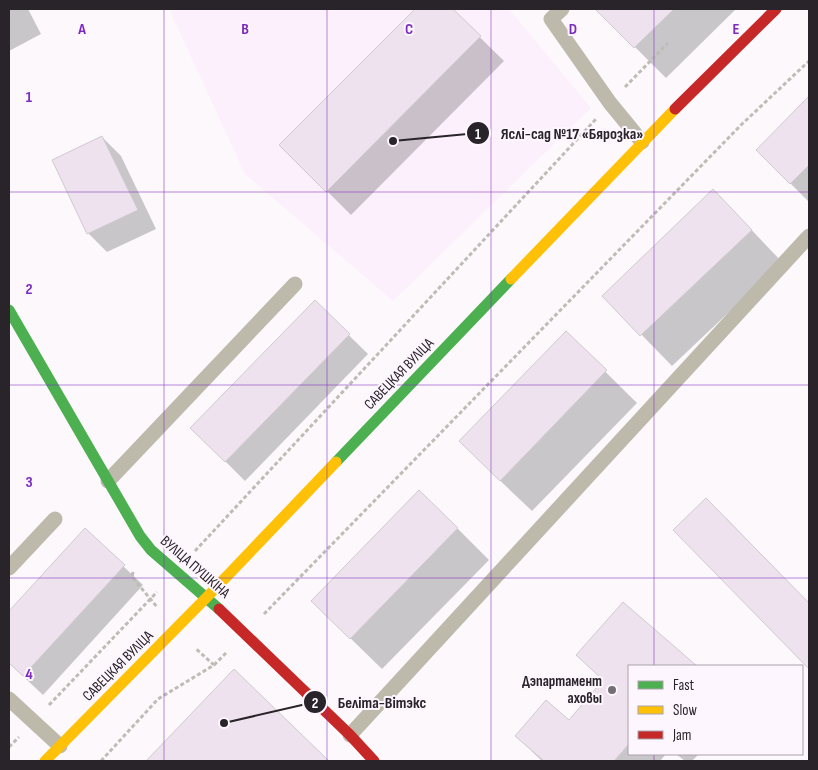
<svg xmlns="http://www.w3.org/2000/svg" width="818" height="770" font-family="'Sofia Sans Condensed',sans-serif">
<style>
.built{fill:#fcf0fd}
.shadow{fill:#0003}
.building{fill:#eee2ee;stroke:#cfcbcf}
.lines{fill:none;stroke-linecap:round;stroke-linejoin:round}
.path{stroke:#bfbcb6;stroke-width:3;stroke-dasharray:4 2.5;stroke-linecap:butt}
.lane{stroke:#bdbaac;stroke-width:15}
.fast{stroke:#4caf50;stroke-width:11}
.slow{stroke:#ffc107;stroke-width:11}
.jam{stroke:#c62828;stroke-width:11}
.grid{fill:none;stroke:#7b2cbf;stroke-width:1;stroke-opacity:0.55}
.poi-dot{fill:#736e73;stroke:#fef6fe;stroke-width:2}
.labels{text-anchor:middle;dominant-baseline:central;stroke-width:4;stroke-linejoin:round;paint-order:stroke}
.street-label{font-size:15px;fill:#292429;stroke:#fef6fe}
.poi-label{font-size:15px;font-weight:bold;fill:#292429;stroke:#fef6fe;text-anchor:end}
.grid-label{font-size:16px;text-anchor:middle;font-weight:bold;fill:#7b2cbf;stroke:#fef6fe;stroke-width:4;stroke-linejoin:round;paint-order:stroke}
.leader{fill:none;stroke:#292429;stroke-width:2}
.callout-dot{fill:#292429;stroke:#fef6fe;stroke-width:2}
.mark-label{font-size:15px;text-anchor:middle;font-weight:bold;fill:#fff}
.callout-label{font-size:16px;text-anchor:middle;font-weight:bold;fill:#292429;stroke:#fef6fe;stroke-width:4;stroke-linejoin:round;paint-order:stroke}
</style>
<rect width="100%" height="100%" fill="#fcf8fc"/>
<path class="built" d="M169 9H509L591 108 393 301 245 174Z"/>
<g class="shadow">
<path d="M9 9H28L41 34 9 51Z"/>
<path d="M417 9H451L504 61 351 215 281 145Z"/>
<path d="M599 9H736L666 78 598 10Z"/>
<path d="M809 98V202L757 150Z"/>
<path d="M102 137 121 156 156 229 107 252 88 233Z"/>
<path d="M745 223 782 262 672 366 604 296Z"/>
<path d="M315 302 368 354 245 481 192 428Z"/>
<path d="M566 333 637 403 532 511 492 473Z"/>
<path d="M726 518 809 604V667L675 530Z"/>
<path d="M457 528 489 560 382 669 344 632Z"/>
<path d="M85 530 143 585 43 695 9 663V613Z"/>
<path d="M623 604 695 666H629V754H666L660 761H542L516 736 569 721 604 681 578 655Z"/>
<path d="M234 671 328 761H148Z"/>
<path d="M676 754H699L692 761H685Z"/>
</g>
<g class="building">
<path d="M415 9H453L481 36 326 192 279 145Z"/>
<path d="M595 9H674L634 48Z"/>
<path d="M809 96V165L790 184 756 150Z"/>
<path d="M102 136 138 210 87 234 52 160Z"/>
<path d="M713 189 752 230 640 336 602 296Z"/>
<path d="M315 300 350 334 225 462 190 428Z"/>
<path d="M566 331 607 370 500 481 459 441Z"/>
<path d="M419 490 458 528 350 639 311 601Z"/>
<path d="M706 498 809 603V669L673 530Z"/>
<path d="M85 528 125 565 23 676 9 663V611Z"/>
<path d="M623 602 697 666H629V744L614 761H544L515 736 546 700 569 720 603 680 576 655Z"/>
<path d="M234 669 329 761H146Z"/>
</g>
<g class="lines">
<g class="path">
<path d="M625 87 668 43"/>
<path d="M195 551 596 119"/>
<path d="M133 572 132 577 157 607"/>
<path d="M264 614 741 125 809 61"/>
<path d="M214 665 226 653"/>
<path d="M49 705 157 592"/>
<path d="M9 747 19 737"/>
<path d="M101 761 158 699 214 665 195 648"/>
</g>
<g class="lane">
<path d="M562 9 551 19 610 103 642 142"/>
<path d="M108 481 295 284"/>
<path d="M9 568 55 519"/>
<path d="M9 699 60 746"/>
<path d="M350 735 809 236"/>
</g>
<g class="fast">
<path d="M9 310 140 536 151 550 219 609"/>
<path d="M336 462 511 279"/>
</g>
<g class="slow">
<path d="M511 279 675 109"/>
<path d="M45 761 207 597 336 462"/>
</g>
<g class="jam">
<path d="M675 109 776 9"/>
<path d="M219 609 350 735 374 761"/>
</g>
</g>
<path class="grid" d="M164 9V761M327 9V761M491 9V761M654 9V666M9 192H809M9 385H809M9 578H809M654 754V761"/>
<circle class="poi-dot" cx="612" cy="690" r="5"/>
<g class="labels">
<g class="street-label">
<text transform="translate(399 374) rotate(-46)">САВЕЦКАЯ ВУЛІЦА</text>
<text transform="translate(195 567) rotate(41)">ВУЛІЦА ПУШКІНА</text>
<text transform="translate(118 666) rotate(-45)">САВЕЦКАЯ ВУЛІЦА</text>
</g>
<g class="poi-label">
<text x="602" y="681">Дэпартамент<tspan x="602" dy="17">аховы</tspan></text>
</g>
</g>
<g class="grid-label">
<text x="82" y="34">A</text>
<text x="245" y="34">B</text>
<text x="409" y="34">C</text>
<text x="573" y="34">D</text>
<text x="736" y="34">E</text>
<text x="29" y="102">1</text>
<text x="29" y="294">2</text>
<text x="29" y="487">3</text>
<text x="29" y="679">4</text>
</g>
<path class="leader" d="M393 141L478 133M224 723L315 702"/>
<g class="callout-dot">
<circle cx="393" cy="141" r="5"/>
<circle cx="224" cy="723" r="5"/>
<circle cx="478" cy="133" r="12"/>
<circle cx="315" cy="702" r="12"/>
</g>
<g class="mark-label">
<text x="478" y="139">1</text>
<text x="315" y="708">2</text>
</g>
<g class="callout-label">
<text x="572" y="139">Яслі-сад №17 «Бярозка»</text>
<text x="382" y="708">Беліта-Вітэкс</text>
</g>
<rect width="818" height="770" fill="none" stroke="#292429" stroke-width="20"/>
<rect x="628" y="665" width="175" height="90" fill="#fef6fe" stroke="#a9a2a9"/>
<rect x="638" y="681" width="25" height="8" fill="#4caf50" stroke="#a9a2a9"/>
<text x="673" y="690" font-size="15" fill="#292429">Fast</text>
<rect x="638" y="706" width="25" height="8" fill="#ffc107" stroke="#a9a2a9"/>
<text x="673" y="715" font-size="15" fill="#292429">Slow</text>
<rect x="638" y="731" width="25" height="8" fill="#c62828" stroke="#a9a2a9"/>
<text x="673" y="740" font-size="15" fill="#292429">Jam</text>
</svg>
